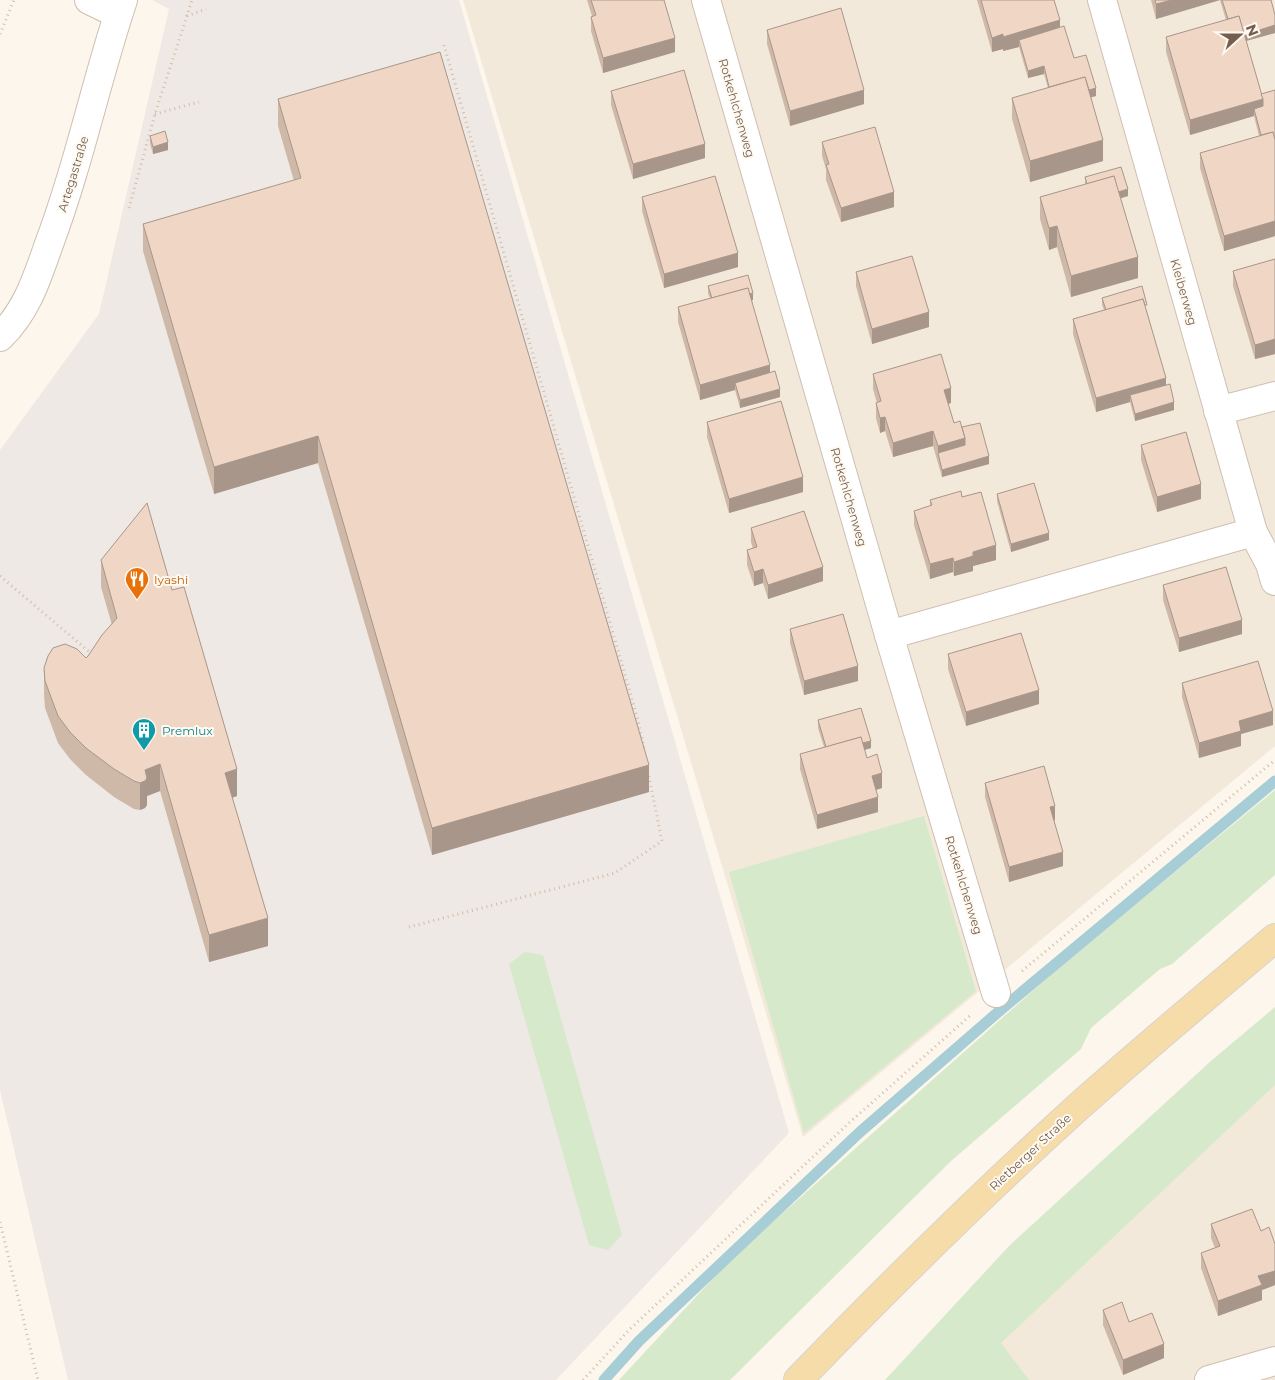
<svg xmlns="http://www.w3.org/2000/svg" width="1275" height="1380" font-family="Montserrat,sans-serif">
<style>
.residential{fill:#f3e9da}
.industrial{fill:#eee9e4}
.green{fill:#d6e9ca}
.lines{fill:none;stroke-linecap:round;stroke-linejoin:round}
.stream{stroke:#a7cdd6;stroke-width:11}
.minor-casing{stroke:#cebfb1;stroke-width:30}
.major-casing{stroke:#d9d2ce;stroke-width:30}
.path{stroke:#d5bba7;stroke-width:3;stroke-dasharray:1 4;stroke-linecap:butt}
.minor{stroke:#fff;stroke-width:28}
.major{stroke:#f6dca9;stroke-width:28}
.wall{fill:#ceb9a9}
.shaded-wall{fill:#a8968a}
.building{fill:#f0d7c5;stroke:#a8968a}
.labels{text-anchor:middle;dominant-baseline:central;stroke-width:4;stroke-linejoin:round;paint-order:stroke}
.street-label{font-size:12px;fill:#765e4f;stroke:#fefaf2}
.food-label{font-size:12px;fill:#c56008;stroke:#fefaf2;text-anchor:start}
.culture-label{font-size:12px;fill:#0d838f;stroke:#fefaf2;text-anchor:start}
</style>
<rect width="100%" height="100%" fill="#fcf6ec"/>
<g class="residential">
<path d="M463 0H1275V746L803 1137Z"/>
<path d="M1275 1039V1380H907Z"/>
</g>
<path class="industrial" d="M152 0H459L789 1133 556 1380H68L0 1090V450L99 314 169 9Z"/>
<g class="green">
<path d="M1275 790V875L1172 964 1160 969 1091 1028 1081 1049 951 1161 730 1380H619L730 1260 1064 963Z"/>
<path d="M924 816 976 991 804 1133 729 872Z"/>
<path d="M525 952 543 955 622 1235 608 1250 589 1245 509 964Z"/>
<path d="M1275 1007V1085L1001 1343 1029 1380H885L1009 1246 1211 1061Z"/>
</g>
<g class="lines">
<path class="stream" d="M604 1380 639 1341 860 1132 1004 1007 1275 781"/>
<g class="minor-casing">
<g id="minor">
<path d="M89 0 118 14"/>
<path d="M706 0 889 635 996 993"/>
<path d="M1102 0 1253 532 1270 564 1275 581"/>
<path d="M0 337C27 311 37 278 49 244 79 164 96 81 123 0"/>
<path d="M1218 411 1275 396"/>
<path d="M889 635 1253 532"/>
<path d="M1209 1380 1275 1361"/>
</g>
</g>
<g class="major-casing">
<path id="major" d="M798 1380C889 1286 981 1195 1077 1108 1142 1050 1209 994 1275 938"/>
</g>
<g class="path">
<path d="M187 16 206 9"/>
<path d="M0 34 14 0"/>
<path d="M444 45 638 720 644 749"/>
<path d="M155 114 199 102"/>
<path d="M129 208 155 114 192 0"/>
<path d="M0 576 93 655"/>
<path d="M409 927 615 873 662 841 648 772"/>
<path d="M1022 971 1275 760"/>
<path d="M0 1222 38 1380"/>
<path d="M583 1380 629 1330 850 1122 972 1014"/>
</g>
<use href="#minor" class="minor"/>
<use href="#major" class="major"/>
</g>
<g class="wall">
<path d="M587 0H664L675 52 603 73 591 31V17L592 16Z"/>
<path d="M977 0H1054L1060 27 1074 58 1096 96 1091 97 1103 161 1030 182 1012 119V98L1048 88 1044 74 1028 78 1019 47 1003 51V49L992 52Z"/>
<path d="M1151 0H1271L1275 15V33L1246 41 1261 94 1275 90V236L1224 251 1200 168V153L1259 136 1254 116 1190 135 1166 52V37L1226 20 1220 0 1156 19Z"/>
<path d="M767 30 864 104 790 126 767 44Z"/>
<path d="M611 91 705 158 633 179 611 105Z"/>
<path d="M278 99 649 792 432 855 318 463 214 494 143 251V224L294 181 278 126Z"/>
<path d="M150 136 168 150 153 154 150 144Z"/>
<path d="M822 142 894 207 841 222 826 180V169L822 156Z"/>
<path d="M1085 177 1128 196 1120 198 1138 278 1071 297 1057 247 1049 250 1040 219V197L1085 185Z"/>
<path d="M642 197 738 267 664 288 642 211Z"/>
<path d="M1275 259V354L1255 359 1233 286V271Z"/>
<path d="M856 272 929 327 872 344 856 286Z"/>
<path d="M708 286 753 300 751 301 770 372 780 397 740 408 735 390 700 400 678 322V307L710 298 708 294Z"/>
<path d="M1102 298 1147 312 1166 385 1174 410 1135 421 1130 402 1096 412 1073 334V319L1104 310 1102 305Z"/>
<path d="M873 374 951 403 948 404 954 423 962 427 989 464 942 477 933 446 893 457 885 431 880 433 876 418V403H877L873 389Z"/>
<path d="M707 422 803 492 729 513 707 437Z"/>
<path d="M1141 445 1201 499 1157 512 1141 460Z"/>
<path d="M997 494 1049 540 1011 552 997 501Z"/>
<path d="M962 497 996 560 973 566V571L954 576 953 572 930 579 914 525V511L930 506V500Z"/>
<path d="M751 528 823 581 768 599 763 583 754 586 747 565V550L753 549 751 542Z"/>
<path d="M101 560 172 590 237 796 232 798 268 946 209 962 160 791 147 796V805L145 808 140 810 134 809 114 797 86 775 70 759 58 743 45 708 44 695V668L86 658 88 656 112 625 101 587Z"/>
<path d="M1163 585 1242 634 1179 652 1163 600Z"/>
<path d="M790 629 858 681 804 695 790 643Z"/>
<path d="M948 654 1039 704 966 726 948 669Z"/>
<path d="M1182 683 1273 725 1241 734V746L1199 758 1182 697Z"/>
<path d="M818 720 871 748 864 750 867 758 882 788 876 790 878 812 817 829 800 769V754L824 747 818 728Z"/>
<path d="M985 783 1055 820 1054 821 1063 866 1009 882 985 797Z"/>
<path d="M1211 1224 1261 1231 1275 1244V1285L1262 1290V1300L1218 1316 1201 1268V1253L1215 1248 1211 1238Z"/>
<path d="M1103 1310 1129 1322 1164 1358 1123 1375 1103 1325Z"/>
</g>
<g class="shaded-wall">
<path d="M1172 0H1220L1156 19V4Z"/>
<path d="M1060 20V35L1019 40V47L1003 51V37Z"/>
<path d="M1275 25V33L1242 42V35Z"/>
<path d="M1003 34V49L992 52V38Z"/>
<path d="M675 38V52L603 73V58Z"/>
<path d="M1044 66V74L1028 78V71Z"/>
<path d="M1096 88V96L1053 107V100Z"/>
<path d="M864 90V104L790 126V111Z"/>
<path d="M1263 99V114L1254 109V116L1190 135V120Z"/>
<path d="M1103 140V161L1030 182V161Z"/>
<path d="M168 142V150L153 154V147Z"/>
<path d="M705 144V158L633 179V164Z"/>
<path d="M1128 189V196L1115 200V193Z"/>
<path d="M894 192V207L841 222V208Z"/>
<path d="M1275 221V236L1224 251V236Z"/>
<path d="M1057 226V247L1049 250V228Z"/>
<path d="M738 253V267L664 288V274Z"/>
<path d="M1138 257V278L1071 297V276Z"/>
<path d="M753 293V300L713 312V304Z"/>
<path d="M929 312V327L872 344V329Z"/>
<path d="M1275 339V354L1255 359V345Z"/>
<path d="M770 365V380L735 383V390L700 400V385Z"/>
<path d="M1166 378V392L1130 395V402L1096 412V398Z"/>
<path d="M951 388V403L944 405V390Z"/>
<path d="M780 389V397L740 408V400Z"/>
<path d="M1174 402V410L1135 421V414Z"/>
<path d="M885 417V431L880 433V418Z"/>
<path d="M933 431V446L893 457V443Z"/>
<path d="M318 436V463L214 494V467Z"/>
<path d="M965 438V452L938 453V461V446Z"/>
<path d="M989 456V464L942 477V470Z"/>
<path d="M803 477V492L729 513V499Z"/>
<path d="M1201 484V499L1157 512V497Z"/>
<path d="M1049 533V540L1011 552V544Z"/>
<path d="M996 545V560L973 566V571L954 576V562L973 552Z"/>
<path d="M953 558V572L930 579V564Z"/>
<path d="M823 567V581L768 599V585Z"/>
<path d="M763 569V583L754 586V572Z"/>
<path d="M1242 620V634L1179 652V638Z"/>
<path d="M858 666V681L804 695V681Z"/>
<path d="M1039 690V704L966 726V712Z"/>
<path d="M1273 711V725L1241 734V746L1199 758V743L1239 721Z"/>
<path d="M871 741V748L828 761V753Z"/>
<path d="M160 764V791L147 796V805L145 808 140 810V783L145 770Z"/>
<path d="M649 765V792L432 855V828Z"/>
<path d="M237 769V796L225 800V773Z"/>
<path d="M882 773V788L872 791V776Z"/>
<path d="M878 797V812L817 829V815Z"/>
<path d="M1055 806V820L1050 822V807Z"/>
<path d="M1063 852V866L1009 882V867Z"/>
<path d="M268 918V946L209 962V935Z"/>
<path d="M1275 1271V1285L1262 1290V1300L1218 1316V1301L1258 1276Z"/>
<path d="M1164 1344V1358L1123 1375V1360Z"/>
</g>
<g class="building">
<path d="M591 0H664L675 38 603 58 591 17 596 15Z"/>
<path d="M981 0H1054L1060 20 1003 37V34L992 38Z"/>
<path d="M1155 0H1172L1156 4Z"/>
<path d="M1222 0H1271L1275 15V25L1244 35 1239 16 1228 19Z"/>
<path d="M841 8 864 90 790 111 767 30Z"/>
<path d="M1239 16 1263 99 1190 120 1166 37Z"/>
<path d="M1064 26 1074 58 1086 55 1096 88 1089 90 1085 77 1049 87 1044 66 1028 71 1019 40Z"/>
<path d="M440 52 649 765 432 828 318 436 214 467 143 224 301 178 278 99Z"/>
<path d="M684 70 705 144 633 164 611 91Z"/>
<path d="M1085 77 1103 140 1030 161 1012 98Z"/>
<path d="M1275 90V140L1273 132 1261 135 1254 109 1263 106V99L1261 94Z"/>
<path d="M875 127 894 192 841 208 826 165 829 164 822 142Z"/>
<path d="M165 131 168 142 153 147 150 136Z"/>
<path d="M1273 132 1275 140V221L1224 236 1200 153Z"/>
<path d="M1121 167 1128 189 1118 192 1114 176 1087 184 1085 177Z"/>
<path d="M715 176 738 253 664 274 642 197Z"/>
<path d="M1114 176 1138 257 1071 276 1057 226 1049 228 1040 197Z"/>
<path d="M912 256 929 312 872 329 856 272Z"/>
<path d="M1275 259V339L1255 345 1233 271Z"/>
<path d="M748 275 753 293 749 294 748 288 712 298 708 286Z"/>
<path d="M1142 286 1147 305H1145L1143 299 1106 310 1102 298Z"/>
<path d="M748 288 770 365 700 385 678 307Z"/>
<path d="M1143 299 1166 378 1096 398 1073 319Z"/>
<path d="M941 354 951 388 944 390 954 423 960 421 965 438 938 446 933 431 893 443 885 417 880 418 876 403 881 401 873 374Z"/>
<path d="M775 371 780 389 740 400 735 383Z"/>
<path d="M1170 384 1174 402 1135 414 1130 395Z"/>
<path d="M781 401 803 477 729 499 707 422Z"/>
<path d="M980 423 989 456 942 470 938 453 965 445V438L962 427Z"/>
<path d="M1186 432 1201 484 1157 497 1141 445Z"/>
<path d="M1034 483 1049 533 1011 544 997 494Z"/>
<path d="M961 491 962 497 981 492 996 545 973 552V556L954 562 953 558 930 564 914 511 932 505 930 500Z"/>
<path d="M147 503 172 590 184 587 237 769 225 773 268 918 209 935 160 764 145 770 147 778 145 781 140 783 134 781 114 769 86 748 70 732 58 716 45 681 44 668 48 656 53 648 65 644 77 649 86 658 88 656 102 635 117 618 101 560Z"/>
<path d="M804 511 823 567 768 585 763 569 754 572 747 550 757 547 751 528Z"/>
<path d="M1226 567 1242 620 1179 638 1163 585Z"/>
<path d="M843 614 858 666 804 681 790 629Z"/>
<path d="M1021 633 1039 690 966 712 948 654Z"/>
<path d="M1258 661 1273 711 1239 721 1241 731 1199 743 1182 683Z"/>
<path d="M861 708 871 741 862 743 861 737 826 747 818 720Z"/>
<path d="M861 737 867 758 877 754 882 773 872 776 878 797 817 815 800 754Z"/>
<path d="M1044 766 1055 806 1050 807 1063 852 1009 867 985 783Z"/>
<path d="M1252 1209 1261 1231 1269 1227 1275 1244V1271L1258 1276 1262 1285 1218 1301 1201 1253 1220 1246 1211 1224Z"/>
<path d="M1122 1302 1129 1322 1152 1313 1164 1344 1123 1360 1103 1310Z"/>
</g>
<defs>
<g id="restaurant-pin" transform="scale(1.25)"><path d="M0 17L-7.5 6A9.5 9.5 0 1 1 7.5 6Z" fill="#e8710a" stroke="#fefaf2"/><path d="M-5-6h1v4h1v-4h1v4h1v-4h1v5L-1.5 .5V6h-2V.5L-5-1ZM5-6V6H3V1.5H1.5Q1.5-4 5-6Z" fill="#fff"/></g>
<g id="building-pin" transform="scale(1.25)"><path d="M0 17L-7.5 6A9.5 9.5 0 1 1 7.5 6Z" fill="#0f9aa8" stroke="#fefaf2"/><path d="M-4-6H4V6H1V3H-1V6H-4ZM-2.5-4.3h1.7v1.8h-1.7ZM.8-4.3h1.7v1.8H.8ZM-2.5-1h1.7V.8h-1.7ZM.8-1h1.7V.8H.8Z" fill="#fff"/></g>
</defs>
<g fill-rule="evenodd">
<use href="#restaurant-pin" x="137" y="579"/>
<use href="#building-pin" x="144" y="730"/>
</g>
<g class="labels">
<g class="street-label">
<text transform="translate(737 108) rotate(74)">Rotkehlchenweg</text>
<text transform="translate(73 174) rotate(-73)">Artegastraße</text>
<text transform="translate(1184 292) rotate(74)">Kleiberweg</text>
<text transform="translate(849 497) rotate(74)">Rotkehlchenweg</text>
<text transform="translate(964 885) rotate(73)">Rotkehlchenweg</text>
<text transform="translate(1030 1152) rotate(-43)">Rietberger Straße</text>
</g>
<g class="food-label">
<text x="154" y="579">Iyashi</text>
</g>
<g class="culture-label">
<text x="162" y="730">Premlux</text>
</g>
</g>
<g transform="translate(1240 35) rotate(69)" stroke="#fefaf2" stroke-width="4" paint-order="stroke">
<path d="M0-4L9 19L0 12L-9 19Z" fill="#765e4f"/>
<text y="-8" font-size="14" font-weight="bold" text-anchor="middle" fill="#765e4f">N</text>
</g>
</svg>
